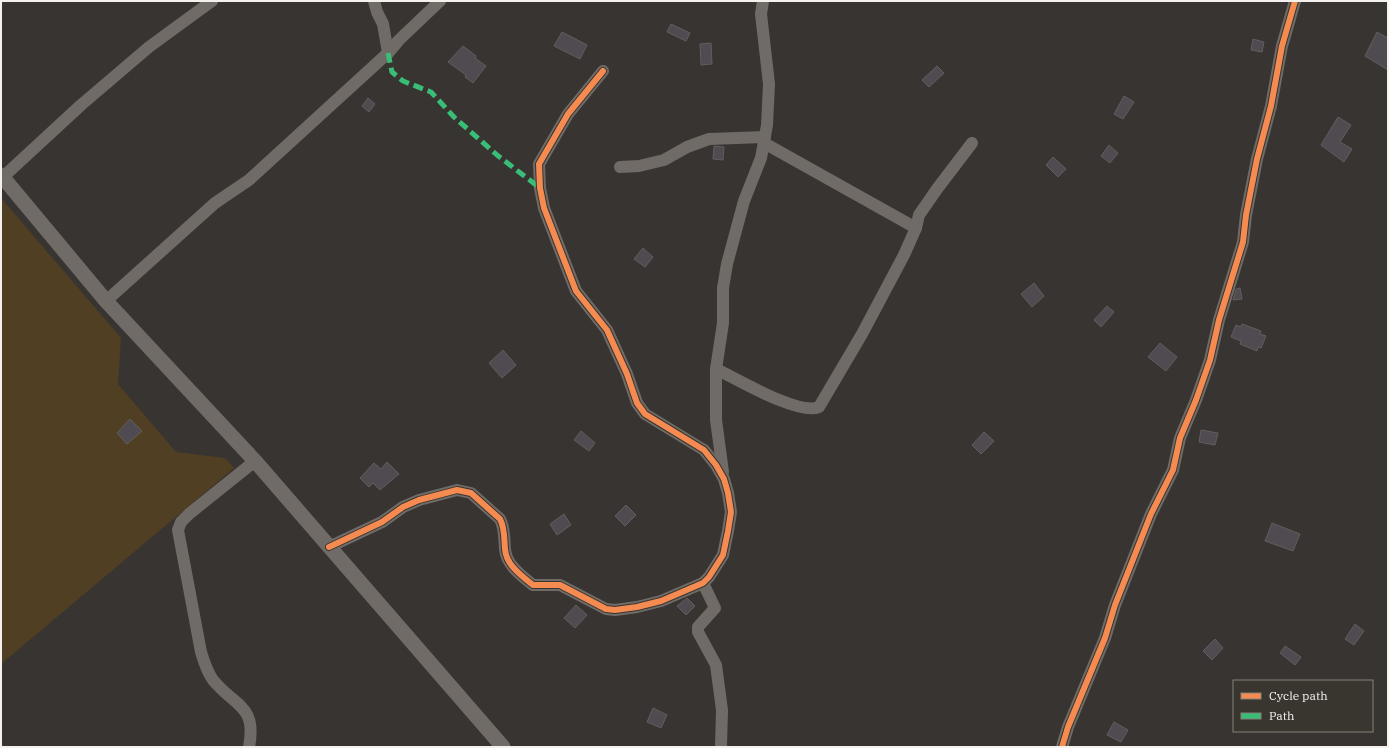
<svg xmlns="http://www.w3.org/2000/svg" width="1389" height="748" font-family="'IBM Plex Serif',serif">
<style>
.green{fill:#513f23}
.building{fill:#4f4b51;stroke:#605e5f}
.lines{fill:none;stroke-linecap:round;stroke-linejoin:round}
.minor{stroke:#706b66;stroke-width:12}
.tertiary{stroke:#706b66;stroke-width:15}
.quiet{stroke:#3abd76;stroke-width:5;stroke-dasharray:10 5;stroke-linecap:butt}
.cycleway-casing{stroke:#39352f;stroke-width:8}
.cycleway{stroke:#f68b52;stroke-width:6}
</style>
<rect width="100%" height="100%" fill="#373431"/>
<path class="green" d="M1 198 121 338 118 384 176 452 225 458 234 468 1 664Z"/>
<g class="building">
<path d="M671 24 690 33 686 41 667 32Z"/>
<path d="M562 32 587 45 580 59 554 46Z"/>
<path d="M1377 32 1388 38V70L1365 56Z"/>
<path d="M1253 39 1264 42 1262 52 1251 50Z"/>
<path d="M711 43 712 64 701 65 700 44Z"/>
<path d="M463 46 476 56 475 58 486 66 473 83 465 77 466 75 448 62Z"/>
<path d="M937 66 944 73 929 87 922 80Z"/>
<path d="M1124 96 1134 102 1123 119 1114 114Z"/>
<path d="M368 98 375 104 369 112 362 106Z"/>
<path d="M1338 117 1351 125 1340 142 1352 149 1344 162 1321 145Z"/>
<path d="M1109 145 1118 153 1110 163 1101 156Z"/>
<path d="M714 146 724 147 723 160 713 159Z"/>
<path d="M1053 157 1066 169 1058 177 1046 165Z"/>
<path d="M643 248 653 257 645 267 634 259Z"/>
<path d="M1034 283 1044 296 1032 307 1021 294Z"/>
<path d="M1240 288 1242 299 1233 300 1236 289Z"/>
<path d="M1107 306 1114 312 1101 327 1094 320Z"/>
<path d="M1242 324 1261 331 1260 334 1266 336 1261 348 1258 347 1257 351 1240 344 1241 341 1231 337 1236 325 1241 327Z"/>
<path d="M1160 343 1177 357 1166 371 1148 357Z"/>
<path d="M503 350 516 365 502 378 489 363Z"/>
<path d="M130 419 142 431 127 444 117 433Z"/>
<path d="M1201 430 1218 433 1215 445 1199 442Z"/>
<path d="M581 431 595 443 589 451 574 440Z"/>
<path d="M984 432 994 441 981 454 972 445Z"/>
<path d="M387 462 399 474 380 490 373 483 369 487 360 478 374 463 381 469Z"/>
<path d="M626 505 636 515 625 526 615 516Z"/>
<path d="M564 514 571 525 557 535 550 524Z"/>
<path d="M1272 523 1300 534 1293 551 1265 541Z"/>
<path d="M687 598 695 606 686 615 677 606Z"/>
<path d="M576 605 587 615 575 628 564 618Z"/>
<path d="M1355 624 1364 631 1354 645 1345 639Z"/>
<path d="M1215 639 1223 648 1212 660 1203 651Z"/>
<path d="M1285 646 1301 657 1295 665 1280 653Z"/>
<path d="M653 708 667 715 661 728 647 722Z"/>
<path d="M1114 722 1128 730 1121 742 1107 735Z"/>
</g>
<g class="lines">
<g class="minor">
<path d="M388 53 399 40 440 1"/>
<path d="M764 143 916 228"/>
<path d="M620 167 639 166 664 160 687 147 709 139 765 137"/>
<path d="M3 177 81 105 149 47 212 1"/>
<path d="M106 301 215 203 249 180 388 53 383 24 377 12 374 1"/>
<path d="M716 369C737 379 799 416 819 407L862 334 904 255 916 228 919 215 937 189 972 143"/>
<path d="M723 472 716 420V369L723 323V288L727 264 744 201 761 158 767 125 769 84 761 14 763 1"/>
<path d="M329 547 382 522 403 507 419 500 457 490 471 493 500 519C505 528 504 539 505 549 506 565 522 576 533 585H560L606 609 615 610 637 607 661 601 703 583 709 577 723 555 728 531 731 512 728 493 724 479 716 465 704 450 645 414 637 403 627 374 607 330 576 291 544 208 540 188 539 164 568 114 603 71"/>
<path d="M703 583 715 608 698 627V632L716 665 722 710 721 747"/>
<path d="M249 747C257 705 235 707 213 680 207 672 204 662 201 652L178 530 181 522 189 514 255 461"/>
<path d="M1062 747 1068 727 1105 638 1115 605 1151 514 1173 470 1180 438 1196 400 1210 360 1219 320 1243 242 1246 215 1257 159 1271 106 1282 46 1295 1"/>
</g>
<path class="tertiary" d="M1 175 106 301 255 461 503 747"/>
<path class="quiet" d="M388 53 392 72 403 81 431 92 454 117 497 155 540 188"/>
<g class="cycleway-casing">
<g id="cycleway">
<path d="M329 547 382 522 403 507 419 500 457 490 471 493 500 519C505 528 504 539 505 549 506 565 522 576 533 585H560L606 609 615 610 637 607 661 601 703 583 709 577 723 555 728 531 731 512 728 493 724 479 716 465 704 450 645 414 637 403 627 374 607 330 576 291 544 208 540 188 539 164 568 114 603 71"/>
<path d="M1062 747 1068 727 1105 638 1115 605 1151 514 1173 470 1180 438 1196 400 1210 360 1219 320 1243 242 1246 215 1257 159 1271 106 1282 46 1295 1"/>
</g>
</g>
<use href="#cycleway" class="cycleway"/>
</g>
<rect width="1389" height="748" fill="none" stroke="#f5f2ee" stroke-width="4"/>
<rect x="1233" y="680" width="140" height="52" fill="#39352f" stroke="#84817b"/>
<rect x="1241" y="693" width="20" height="6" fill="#f68b52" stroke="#84817b"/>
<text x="1269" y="700" font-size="12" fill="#f5f2ee">Cycle path</text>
<rect x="1241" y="713" width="20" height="6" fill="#3abd76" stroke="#84817b"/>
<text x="1269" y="720" font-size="12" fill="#f5f2ee">Path</text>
</svg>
